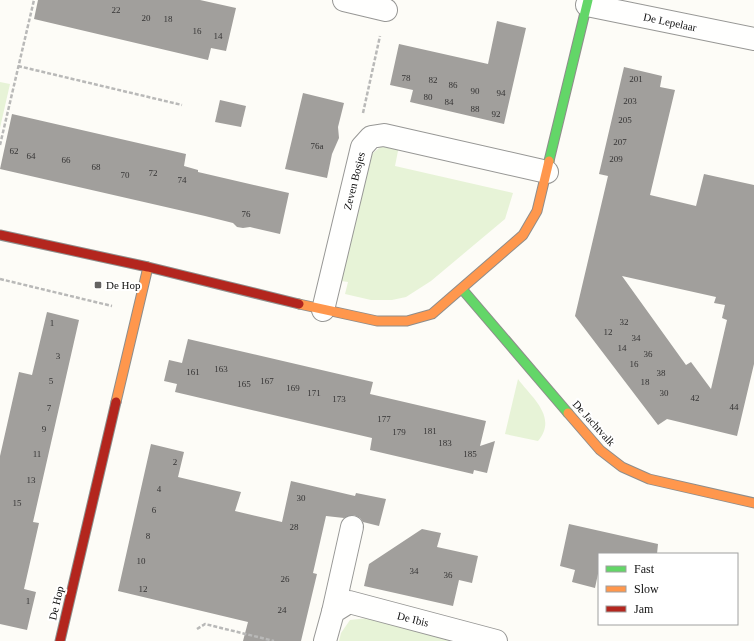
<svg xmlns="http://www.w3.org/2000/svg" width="754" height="641" font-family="'Times New Roman',serif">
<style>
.green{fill:#e7f3d7}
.building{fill:#a19f9c;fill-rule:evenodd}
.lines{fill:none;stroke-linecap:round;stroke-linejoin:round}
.street-casing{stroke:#979795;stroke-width:24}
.fast-casing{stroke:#8e8d8b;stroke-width:11}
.slow-casing{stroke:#8e8d8b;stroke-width:11}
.jam-casing{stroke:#8e8d8b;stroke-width:11}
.path{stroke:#b9b9b8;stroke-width:2.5;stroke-dasharray:4 2;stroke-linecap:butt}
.street{stroke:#fffffe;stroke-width:22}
.fast{stroke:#63d668;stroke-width:9}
.slow{stroke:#ff974d;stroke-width:9}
.jam{stroke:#b3261e;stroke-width:9}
.poi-dot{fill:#646362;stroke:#fff;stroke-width:1.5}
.labels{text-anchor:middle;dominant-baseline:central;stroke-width:4;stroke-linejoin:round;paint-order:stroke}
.number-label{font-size:9px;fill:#353434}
.street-label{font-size:11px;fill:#111;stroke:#fff}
.poi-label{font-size:11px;fill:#111;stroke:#fff;text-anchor:start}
</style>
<rect width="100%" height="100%" fill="#fdfcf7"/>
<g class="green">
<path d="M0 82 10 84 0 128Z"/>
<path d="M384 144 399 146 395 166 513 193 505 219 431 281 406 297 392 300H371L345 294 348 282 341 281 368 160 373 153Z"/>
<path d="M518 379C532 398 558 417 538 441L505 434Z"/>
<path d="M368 618 456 641H339L341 633 350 620Z"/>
</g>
<g class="building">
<path d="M38 0H200L236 8 226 51 211 48 208 60 34 19Z"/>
<path d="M497 21 526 28 504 124 410 102 413 90 390 85 399 44 488 64Z"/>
<path d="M624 67 662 76 660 87 675 90 650 195 696 206 704 174 754 185V364L737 436 667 419 658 425 575 316 608 176 599 174ZM622 276 716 297 714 303 725 305 722 318 727 320 711 389 691 362 686 365Z"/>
<path d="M303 93 344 103 338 127 339 138 332 154 327 178 285 169Z"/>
<path d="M220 100 246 106 241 127 215 122Z"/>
<path d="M12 114 186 154 184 166 198 170V172L289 193 280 234 250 227 243 228 237 227 233 223 205 216 0 169Z"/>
<path d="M47 312 79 320 33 522 39 523 24 589 36 592 27 630 0 624V456L19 372 32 375Z"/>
<path d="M188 339 373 382 370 394 486 421 480 446 495 441 487 473 474 470 473 474 370 450 372 438 175 392 177 384 164 381 169 360 182 363Z"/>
<path d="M151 444 184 452 178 477 241 492 235 511 282 522 291 481 355 496 356 493 386 499 379 526 363 522 360 518 354 515 344 518 326 516 313 573 317 574 301 641H243L248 622 118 591Z"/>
<path d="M569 524 658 544 657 554H599V569L595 588 572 582 575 570 560 566Z"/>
<path d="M422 529 441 533 437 547 478 556 472 583 459 580 453 606 364 586 369 564Z"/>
</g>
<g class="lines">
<g class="street-casing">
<g id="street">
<path d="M344 0 386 10"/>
<path d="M587 5 754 39"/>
<path d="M323 310 362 147 371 137 384 135 547 172"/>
<path d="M333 612 352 527"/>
<path d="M325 641 333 612 349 602 496 641"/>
</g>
</g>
<g class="fast-casing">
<g id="fast">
<path d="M549 161 588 0"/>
<path d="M462 289 568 413"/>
</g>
</g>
<g class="slow-casing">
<g id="slow">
<path d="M299 304 377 321H407L432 314 523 235 537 211 549 161"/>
<path d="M116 402 148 267"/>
<path d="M568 413 600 450 622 467 649 479 754 503"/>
</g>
</g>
<g class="jam-casing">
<g id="jam">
<path d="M0 235 148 267 299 304"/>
<path d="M60 641 116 402"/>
</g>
</g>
<g class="path">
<path d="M18 66 182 105"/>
<path d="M363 113 380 36"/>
<path d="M0 145 34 0"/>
<path d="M0 279 112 306"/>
<path d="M197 629 205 624 274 641"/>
</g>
<use href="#street" class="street"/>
<use href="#fast" class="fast"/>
<use href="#slow" class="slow"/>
<use href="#jam" class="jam"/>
</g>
<rect class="poi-dot" x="94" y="281" width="8" height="8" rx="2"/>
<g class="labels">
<g class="number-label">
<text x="116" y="10">22</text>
<text x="146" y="18">20</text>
<text x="168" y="19">18</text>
<text x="197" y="31">16</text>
<text x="218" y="36">14</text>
<text x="406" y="78">78</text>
<text x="636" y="79">201</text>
<text x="433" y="80">82</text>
<text x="453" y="85">86</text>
<text x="475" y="91">90</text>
<text x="501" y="93">94</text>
<text x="428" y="97">80</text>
<text x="630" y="101">203</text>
<text x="449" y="102">84</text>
<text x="475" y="109">88</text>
<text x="496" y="114">92</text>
<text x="625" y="120">205</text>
<text x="620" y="142">207</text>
<text x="317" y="146">76a</text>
<text x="14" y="151">62</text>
<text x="31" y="156">64</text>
<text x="616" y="159">209</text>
<text x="66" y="160">66</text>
<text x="96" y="167">68</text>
<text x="153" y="173">72</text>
<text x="125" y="175">70</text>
<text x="182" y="180">74</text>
<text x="246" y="214">76</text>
<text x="624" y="322">32</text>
<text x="52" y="323">1</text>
<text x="608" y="332">12</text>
<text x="636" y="338">34</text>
<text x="622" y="348">14</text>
<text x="648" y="354">36</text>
<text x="58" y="356">3</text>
<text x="634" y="364">16</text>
<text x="221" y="369">163</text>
<text x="193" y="372">161</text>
<text x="661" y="373">38</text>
<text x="51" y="381">5</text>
<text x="267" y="381">167</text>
<text x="645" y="382">18</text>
<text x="244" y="384">165</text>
<text x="293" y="388">169</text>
<text x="314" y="393">171</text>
<text x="664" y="393">30</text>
<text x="695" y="398">42</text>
<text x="339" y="399">173</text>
<text x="734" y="407">44</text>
<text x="49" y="408">7</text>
<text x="384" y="419">177</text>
<text x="44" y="429">9</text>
<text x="430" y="431">181</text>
<text x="399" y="432">179</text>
<text x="445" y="443">183</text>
<text x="37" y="454">11</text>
<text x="470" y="454">185</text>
<text x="175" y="462">2</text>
<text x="31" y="480">13</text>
<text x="159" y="489">4</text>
<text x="301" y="498">30</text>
<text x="17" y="503">15</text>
<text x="154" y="510">6</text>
<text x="294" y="527">28</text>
<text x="148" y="536">8</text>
<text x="141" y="561">10</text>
<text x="414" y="571">34</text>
<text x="448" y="575">36</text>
<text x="285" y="579">26</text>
<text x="143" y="589">12</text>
<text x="28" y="601">1</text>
<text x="282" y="610">24</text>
</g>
<g class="street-label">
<text transform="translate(670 22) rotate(12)">De Lepelaar</text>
<text transform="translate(354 181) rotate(-76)">Zeven Bosjes</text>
<text transform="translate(594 423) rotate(48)">De Jachtvalk</text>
<text transform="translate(56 603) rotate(-77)">De Hop</text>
<text transform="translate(413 619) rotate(14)">De Ibis</text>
</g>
<g class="poi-label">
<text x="106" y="285">De Hop</text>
</g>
</g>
<rect x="598" y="553" width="140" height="72" fill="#ffffff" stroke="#a0a0a0"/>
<rect x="606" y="566" width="20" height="6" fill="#63d668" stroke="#a0a0a0"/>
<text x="634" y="573" font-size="12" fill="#111111">Fast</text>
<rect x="606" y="586" width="20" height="6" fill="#ff974d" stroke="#a0a0a0"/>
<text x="634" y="593" font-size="12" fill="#111111">Slow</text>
<rect x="606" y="606" width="20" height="6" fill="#b3261e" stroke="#a0a0a0"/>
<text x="634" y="613" font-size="12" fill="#111111">Jam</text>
</svg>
